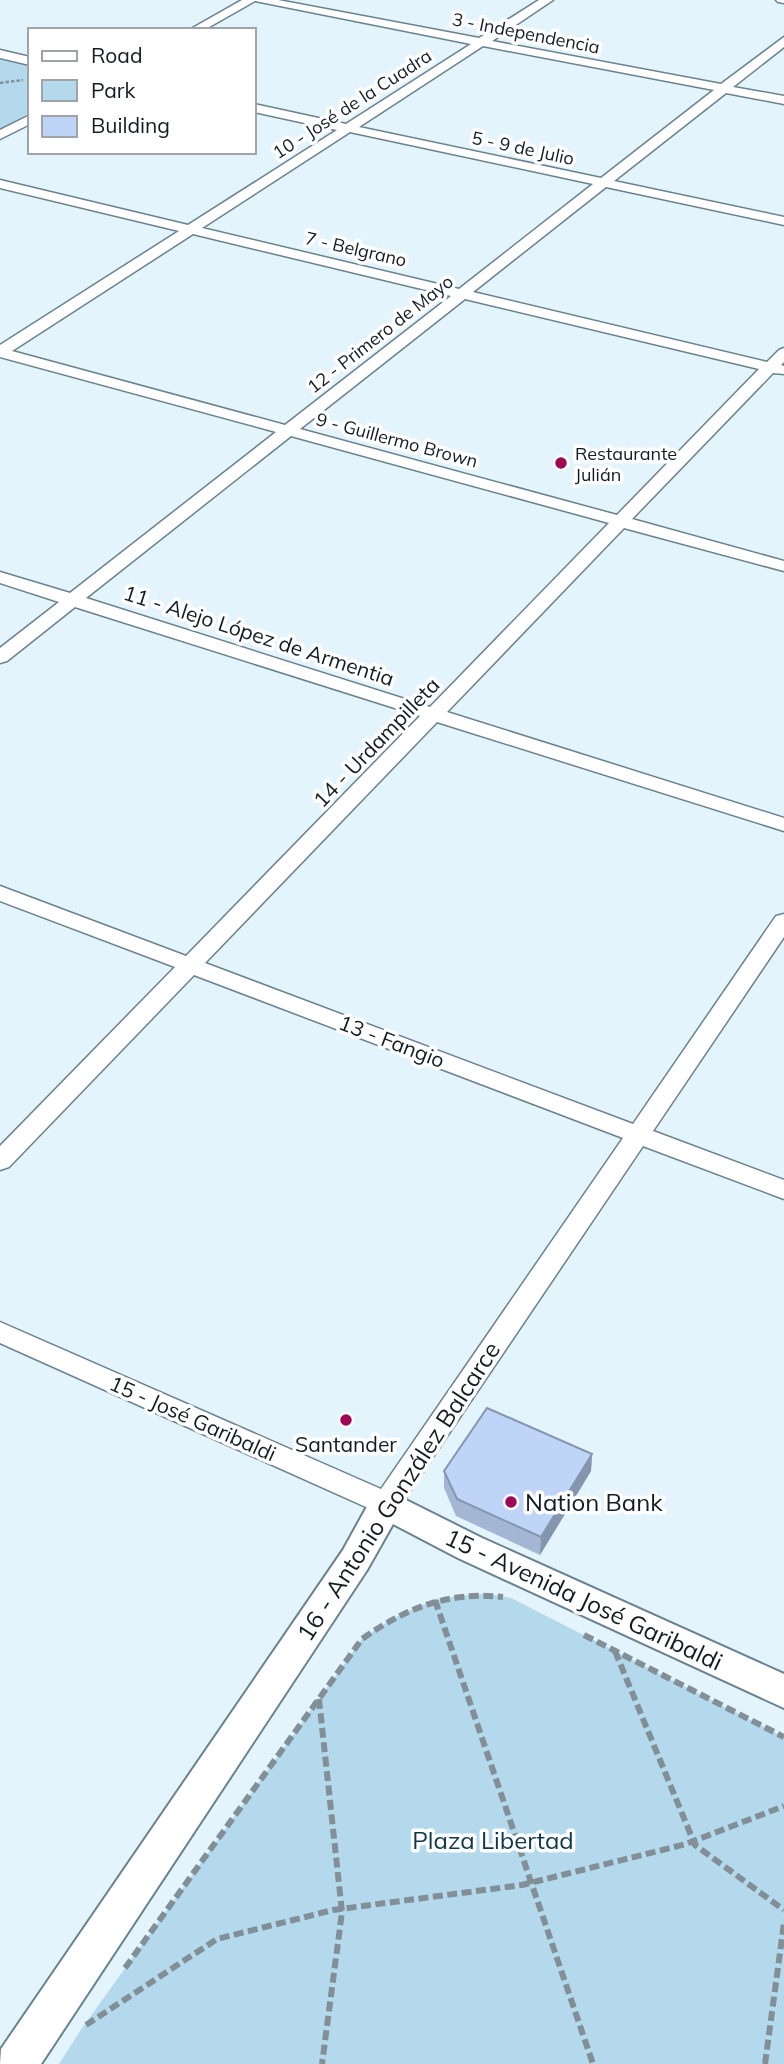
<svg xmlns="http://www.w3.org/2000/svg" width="784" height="2064" font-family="Mulish,sans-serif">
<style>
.green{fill:#b4d9ed}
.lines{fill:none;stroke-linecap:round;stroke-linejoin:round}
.minor-casing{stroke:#6a828f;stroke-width:3}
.tertiary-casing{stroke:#6a828f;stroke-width:4}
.path-far1{stroke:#828f96;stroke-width:2.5;stroke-dasharray:3.5 2;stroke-linecap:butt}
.path{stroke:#828f96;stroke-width:6;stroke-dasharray:10 4.5;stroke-linecap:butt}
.minor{fill:#fff;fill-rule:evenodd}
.tertiary{fill:#fff;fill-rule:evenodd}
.wall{fill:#a3b7d4}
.shaded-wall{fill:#8595ad}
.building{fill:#bed5f7;stroke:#8595ad;stroke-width:2}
.poi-dot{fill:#9d0955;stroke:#fff;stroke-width:2.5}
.labels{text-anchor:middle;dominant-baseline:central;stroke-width:7;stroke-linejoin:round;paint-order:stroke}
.far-street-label{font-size:18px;fill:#131c21;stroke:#fff}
.far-poi-label{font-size:18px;fill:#131c21;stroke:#fff;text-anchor:start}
.street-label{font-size:21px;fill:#131c21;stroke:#fff}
.poi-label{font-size:21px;fill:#131c21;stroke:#fff}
.near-street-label{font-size:24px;fill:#131c21;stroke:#fff}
.near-poi-label{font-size:24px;fill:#131c21;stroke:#fff;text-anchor:start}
.near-park-label{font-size:24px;fill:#0d384c;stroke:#fff}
</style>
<rect width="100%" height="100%" fill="#e4f4fd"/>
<g class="green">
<path d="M0 59 30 65V113L0 129Z"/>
<path d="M488 1594 511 1598 784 1737V2064H59L82 2028 362 1639C404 1608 436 1595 488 1594Z"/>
</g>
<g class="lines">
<g class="minor-casing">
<g id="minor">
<path d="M242 0H278L479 38 539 0H553L492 41 721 84 784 37V47L733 87 784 96V104L726 93 614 181 784 217V225L606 187 473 292 767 362 779 350 784 348V362L781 365 784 366V374L773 373 632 519 784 561V571L624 528 447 712 784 818V831L437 722 205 963 633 1124 776 916 784 914V937L653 1131 784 1180V1199L643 1146 396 1512 386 1516 0 1343V1322L381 1489 623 1138 194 975 9 1167 0 1170V1146L175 967 0 901V886L186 956 420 716 75 607 7 661 0 663V648L59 602 0 583V572L70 593 276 432 0 357V345L179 231 0 188V180L188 225 337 130 254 112V104L346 124 471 44 255 1 204 30H189ZM483 46 714 90 601 178 359 127ZM350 132 593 184 459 289 202 228ZM193 234 451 296 285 425 12 351ZM465 299 759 369 617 515 300 429ZM291 436 609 523 430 707 86 598Z"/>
<path d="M776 0H784V3L778 2Z"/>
<path d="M0 50 30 57V65L0 58Z"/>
<path d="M30 115V124L0 139V130Z"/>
</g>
</g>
<g class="tertiary-casing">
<path id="tertiary" d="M386 1490 482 1538 784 1674V1708L458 1558 393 1524 367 1570 41 2064H0L1 2049 343 1550 374 1494Z"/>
</g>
<path class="path-far1" d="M0 83 23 80"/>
<g class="path">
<path d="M435 1600 593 2064"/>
<path d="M584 1635 784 1737"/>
<path d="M615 1651 695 1845 784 1910"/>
<path d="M319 1699 342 1912 322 2064"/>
<path d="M125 1968 362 1639C406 1608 449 1591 503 1597"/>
<path d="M86 2025 217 1939 333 1910 522 1885 686 1844 784 1806"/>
<path d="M765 2064 784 1923"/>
</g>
<use href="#minor" class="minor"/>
<use href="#tertiary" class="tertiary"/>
</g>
<path class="wall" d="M592 1454 591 1471 540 1555 456 1516 444 1488V1471Z"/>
<path class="shaded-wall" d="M592 1454 591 1471 540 1555 541 1537Z"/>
<path class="building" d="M487 1408 592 1454 541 1537 457 1499 444 1471Z"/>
<g class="poi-dot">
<circle cx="561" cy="463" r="7"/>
<circle cx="346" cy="1420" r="7"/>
<circle cx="511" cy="1502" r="7"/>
</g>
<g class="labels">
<g class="far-street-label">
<text transform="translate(526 33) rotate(11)">3 - Independencia</text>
<text transform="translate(352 104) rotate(-33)">10 - José de la Cuadra</text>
<text transform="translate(523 148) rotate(12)">5 - 9 de Julio</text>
<text transform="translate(356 249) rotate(13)">7 - Belgrano</text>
<text transform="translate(380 334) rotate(-38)">12 - Primero de Mayo</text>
<text transform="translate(397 440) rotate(15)">9 - Guillermo Brown</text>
</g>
<g class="far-poi-label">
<text x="575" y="453">Restaurante<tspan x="575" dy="21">Julián</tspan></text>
</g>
<g class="street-label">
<text transform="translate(259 635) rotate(18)">11 - Alejo López de Armentia</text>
<text transform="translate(376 742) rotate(-46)">14 - Urdampilleta</text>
<text transform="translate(392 1041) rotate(21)">13 - Fangio</text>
<text transform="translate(193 1418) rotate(24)">15 - José Garibaldi</text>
</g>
<g class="poi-label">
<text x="346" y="1444">Santander</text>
</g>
<g class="near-street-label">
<text transform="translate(398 1491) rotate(-57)">16 - Antonio González Balcarce</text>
<text transform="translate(584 1599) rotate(25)">15 - Avenida José Garibaldi</text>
</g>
<g class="near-poi-label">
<text x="525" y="1502">Nation Bank</text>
</g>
<g class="near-park-label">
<text x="493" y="1840">Plaza Libertad</text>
</g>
</g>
<rect x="28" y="28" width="228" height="126" fill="#ffffff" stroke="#a1a4a6" stroke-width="2"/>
<rect x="42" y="51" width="35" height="10" fill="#ffffff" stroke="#a1a4a6" stroke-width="2"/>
<text x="91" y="63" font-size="21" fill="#131c21">Road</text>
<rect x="42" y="80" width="35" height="21" fill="#b4d9ed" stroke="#a1a4a6" stroke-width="2"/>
<text x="91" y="98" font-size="21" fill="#131c21">Park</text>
<rect x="42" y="116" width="35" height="21" fill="#bed5f7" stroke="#a1a4a6" stroke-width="2"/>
<text x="91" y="133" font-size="21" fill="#131c21">Building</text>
</svg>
